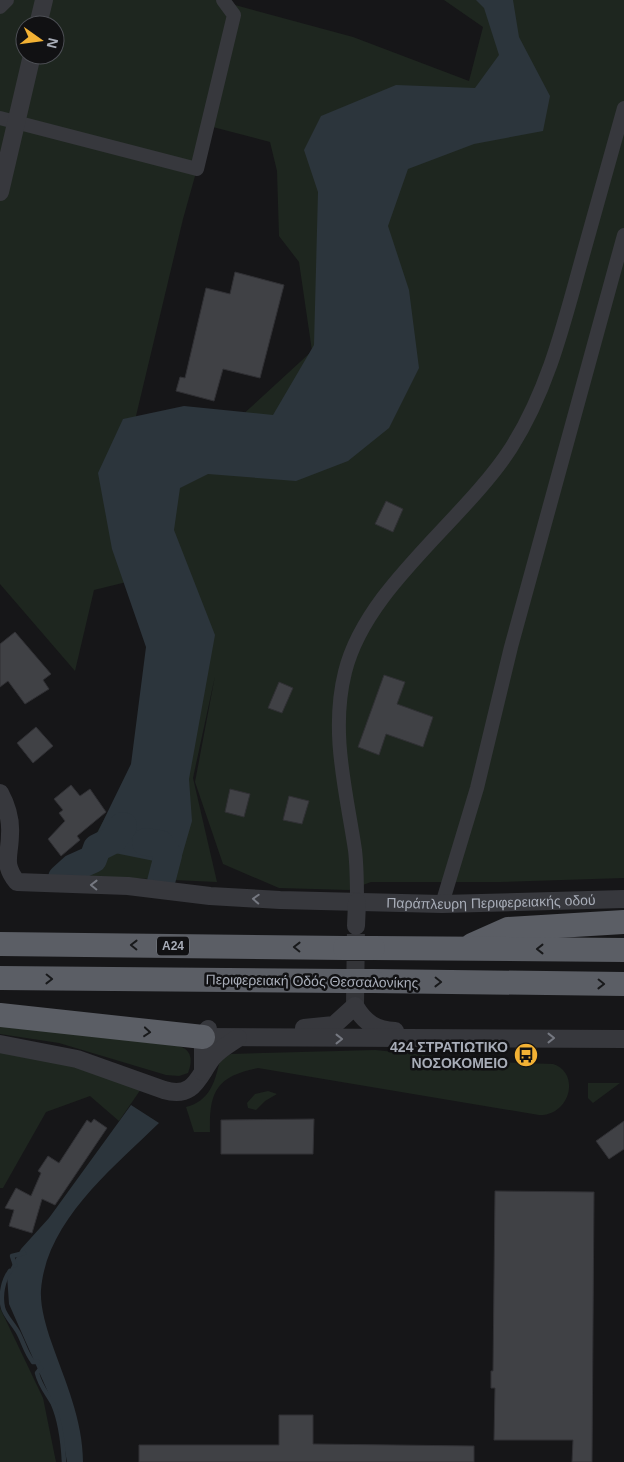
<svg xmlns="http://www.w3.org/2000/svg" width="624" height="1462" font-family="Arial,sans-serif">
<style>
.green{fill:#1e261f;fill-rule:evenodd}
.water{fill:#2c353c}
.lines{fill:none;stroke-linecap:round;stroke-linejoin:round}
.stream{stroke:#2c353c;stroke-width:4.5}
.river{stroke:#2c353c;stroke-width:28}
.building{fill:#404145;stroke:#303034}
.tertiary-tunnel{stroke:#333438;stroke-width:18;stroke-dasharray:18 9;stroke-linecap:butt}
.minor{stroke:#37383d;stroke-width:14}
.tertiary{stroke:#37383d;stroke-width:18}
.trunk{stroke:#5b5e65;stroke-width:24}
.trunk-bridge{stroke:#5b5e65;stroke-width:24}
.oneway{stroke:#757881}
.oneway2{stroke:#18191b}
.labels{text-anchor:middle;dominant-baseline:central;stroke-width:5;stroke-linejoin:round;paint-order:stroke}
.shield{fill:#111113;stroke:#7b7e86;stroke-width:1}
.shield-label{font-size:12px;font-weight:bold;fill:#a8adb8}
.street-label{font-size:14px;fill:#a8adb8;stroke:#111113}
.poi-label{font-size:14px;font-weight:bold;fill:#a8adb8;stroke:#111113;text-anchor:end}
</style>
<rect width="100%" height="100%" fill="#161618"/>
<g class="green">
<path d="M0 0H231L235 5 353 37 469 81 483 27 444 0H624V878L500 882H371L349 890 279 888 223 864 195 782 215 676 193 778 217 882 63 875 91 843 167 707 151 576 94 590 75 671 0 584ZM25 25H55V55H25ZM209 126 270 142 277 171 279 236 299 262 312 351 239 418 131 437 183 219Z"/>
<path d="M0 1025 178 1046C192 1049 193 1061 188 1073L179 1076 166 1075 59 1043 0 1034Z"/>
<path d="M0 1050 57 1059 141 1089 119 1121 90 1096 46 1112 3 1188H0Z"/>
<path d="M375 1050 496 1062 553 1064C581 1073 570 1116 539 1115L258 1068C216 1076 209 1092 210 1132H194L186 1107C210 1101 215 1082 220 1060L231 1054Z"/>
<path d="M588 1083H620L593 1103 588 1098Z"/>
<path d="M268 1091 277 1094 265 1101 256 1110 248 1108 247 1103 255 1094Z"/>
<path d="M0 1308 43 1398 56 1462H0Z"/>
</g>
<g class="water">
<path d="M476 0H513L519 37 550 96 543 131 474 144 408 169 388 226 409 290 419 368 389 428 348 461 296 481 208 474 180 488 174 530 215 635 189 779 192 821 179 866 90 848 131 764 146 647 112 549 98 473 123 419 184 406 273 415 314 345 318 192 304 150 321 116 396 85 475 88 499 55 484 8Z"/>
<path d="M131 1105 159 1123C114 1167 46 1221 41 1290 40 1306 46 1326 51 1341 65 1381 83 1420 83 1462H67L59 1417 9 1304 7 1275 21 1249 49 1218Z"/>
</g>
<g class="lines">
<g class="stream">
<path d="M15 1265 12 1256 24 1253"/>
<path d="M10 1271C3 1280 0 1296 3 1308 5 1316 15 1326 19 1334 24 1344 26 1353 33 1362H38"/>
<path d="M41 1368 37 1373C40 1386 47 1393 53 1404 61 1422 63 1443 64 1462"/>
</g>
<g class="river">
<path d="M146 842 160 844 168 855 161 882"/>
<path d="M62 878 73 868 93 859 97 848 113 840 123 826"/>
</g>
</g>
<g class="building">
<path d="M235 272 284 285 260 378 223 369 214 401 176 391 180 377 185 378 206 288 230 294Z"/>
<path d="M386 501 403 509 393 532 375 524Z"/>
<path d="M15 632 51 674 43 680 49 689 25 704 8 681 0 687V644Z"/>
<path d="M384 675 405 682 397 704 433 717 423 747 386 734 379 755 358 747Z"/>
<path d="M279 682 293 688 282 713 268 708Z"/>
<path d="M36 727 53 746 33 763 17 743Z"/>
<path d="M71 785 80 796 90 789 106 812 77 836 80 840 61 856 48 839 65 821 59 813 63 810 54 799Z"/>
<path d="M230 789 250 794 244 817 225 812Z"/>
<path d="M289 796 309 801 302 824 283 820Z"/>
<path d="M94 1119 107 1128 55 1205 42 1199 32 1233 9 1226 14 1210 5 1208 16 1188 31 1196 41 1173 38 1171 48 1156 59 1163 87 1120 91 1123Z"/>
<path d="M314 1119 313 1154H221V1120Z"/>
<path d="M624 1121V1149L609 1159 596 1141Z"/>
<path d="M495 1191 594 1192 592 1462H572L573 1440H494L495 1388H491V1371H493Z"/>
<path d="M279 1415H313V1444L474 1446V1462H139V1445H279Z"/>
</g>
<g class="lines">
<path class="tertiary-tunnel" d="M355 1006 356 926"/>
<g class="minor">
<path d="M0 7 7 0"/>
<path d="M0 118 197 169 234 15 223 0"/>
<path d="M357 902C357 885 357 867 355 850 346 790 330 732 345 672 366 587 463 522 511 448 546 393 562 331 579 269 594 216 609 162 624 108"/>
<path d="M442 904 477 788 511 647 624 235"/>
</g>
<g class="tertiary">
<path d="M38 25 44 0"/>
<path d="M0 192 32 55"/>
<path id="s1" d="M0 793C7 806 11 819 10 834 10 855 2 864 17 882L128 886 210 896 280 900 442 904 624 899"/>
<path d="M356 926 357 902"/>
<path d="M304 1028 334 1025 355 1006C365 1023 376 1030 395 1031"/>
<path d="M203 1037 624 1039"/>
<path d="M0 1044 77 1059 164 1090C195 1099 198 1076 213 1057 220 1049 229 1044 238 1038"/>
<path d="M203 1072V1037L208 1029"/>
</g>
<g class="trunk">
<path d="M0 944 345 948"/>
<path d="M472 945 508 929 624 922"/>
<path d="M373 948 624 950"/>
<path d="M0 978 344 981"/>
<path d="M372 981 624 984"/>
<path d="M0 1015 203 1037"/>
</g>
<g class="trunk-bridge">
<path d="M345 948H373"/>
<path d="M344 981H372"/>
</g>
</g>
<defs><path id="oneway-chevron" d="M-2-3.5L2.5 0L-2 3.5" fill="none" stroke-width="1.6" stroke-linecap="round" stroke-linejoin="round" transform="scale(1.25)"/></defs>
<g class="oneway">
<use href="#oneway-chevron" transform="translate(94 885) rotate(-179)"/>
<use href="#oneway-chevron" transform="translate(256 899) rotate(-177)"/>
<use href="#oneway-chevron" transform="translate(551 1038)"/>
<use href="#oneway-chevron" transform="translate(339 1039)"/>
</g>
<g class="oneway2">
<use href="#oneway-chevron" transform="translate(134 945) rotate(-179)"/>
<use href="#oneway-chevron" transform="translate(297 947) rotate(-179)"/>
<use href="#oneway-chevron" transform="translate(540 949) rotate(-180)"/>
<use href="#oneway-chevron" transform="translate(49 979) rotate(1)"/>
<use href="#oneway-chevron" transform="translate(438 982) rotate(1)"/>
<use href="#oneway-chevron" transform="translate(601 984) rotate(1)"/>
<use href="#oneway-chevron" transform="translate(147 1032) rotate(5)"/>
</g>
<defs>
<g id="bus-disc" transform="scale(1.25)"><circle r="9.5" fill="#f2b134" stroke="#111113"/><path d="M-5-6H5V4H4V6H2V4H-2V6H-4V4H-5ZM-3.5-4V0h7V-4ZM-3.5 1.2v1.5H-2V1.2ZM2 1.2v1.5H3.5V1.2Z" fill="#111"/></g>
</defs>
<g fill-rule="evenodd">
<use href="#bus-disc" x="526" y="1055"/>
</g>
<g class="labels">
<rect class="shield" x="157" y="936.5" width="32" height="19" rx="4"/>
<g class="shield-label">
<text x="173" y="946">Α24</text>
</g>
<g class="street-label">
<text stroke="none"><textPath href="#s1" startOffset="568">Παράπλευρη Περιφερειακής οδού</textPath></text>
<text transform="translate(312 981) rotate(1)">Περιφερειακή Οδός Θεσσαλονίκης</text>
</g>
<g class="poi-label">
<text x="508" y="1047">424 ΣΤΡΑΤΙΩΤΙΚΟ<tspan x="508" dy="16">ΝΟΣΟΚΟΜΕΙΟ</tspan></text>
</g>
</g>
<g transform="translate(40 40) rotate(104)"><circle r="24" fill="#111113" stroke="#4d4f55"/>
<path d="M0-4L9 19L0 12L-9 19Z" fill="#f2b134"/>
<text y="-8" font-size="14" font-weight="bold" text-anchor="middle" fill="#a8adb8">N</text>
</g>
</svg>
